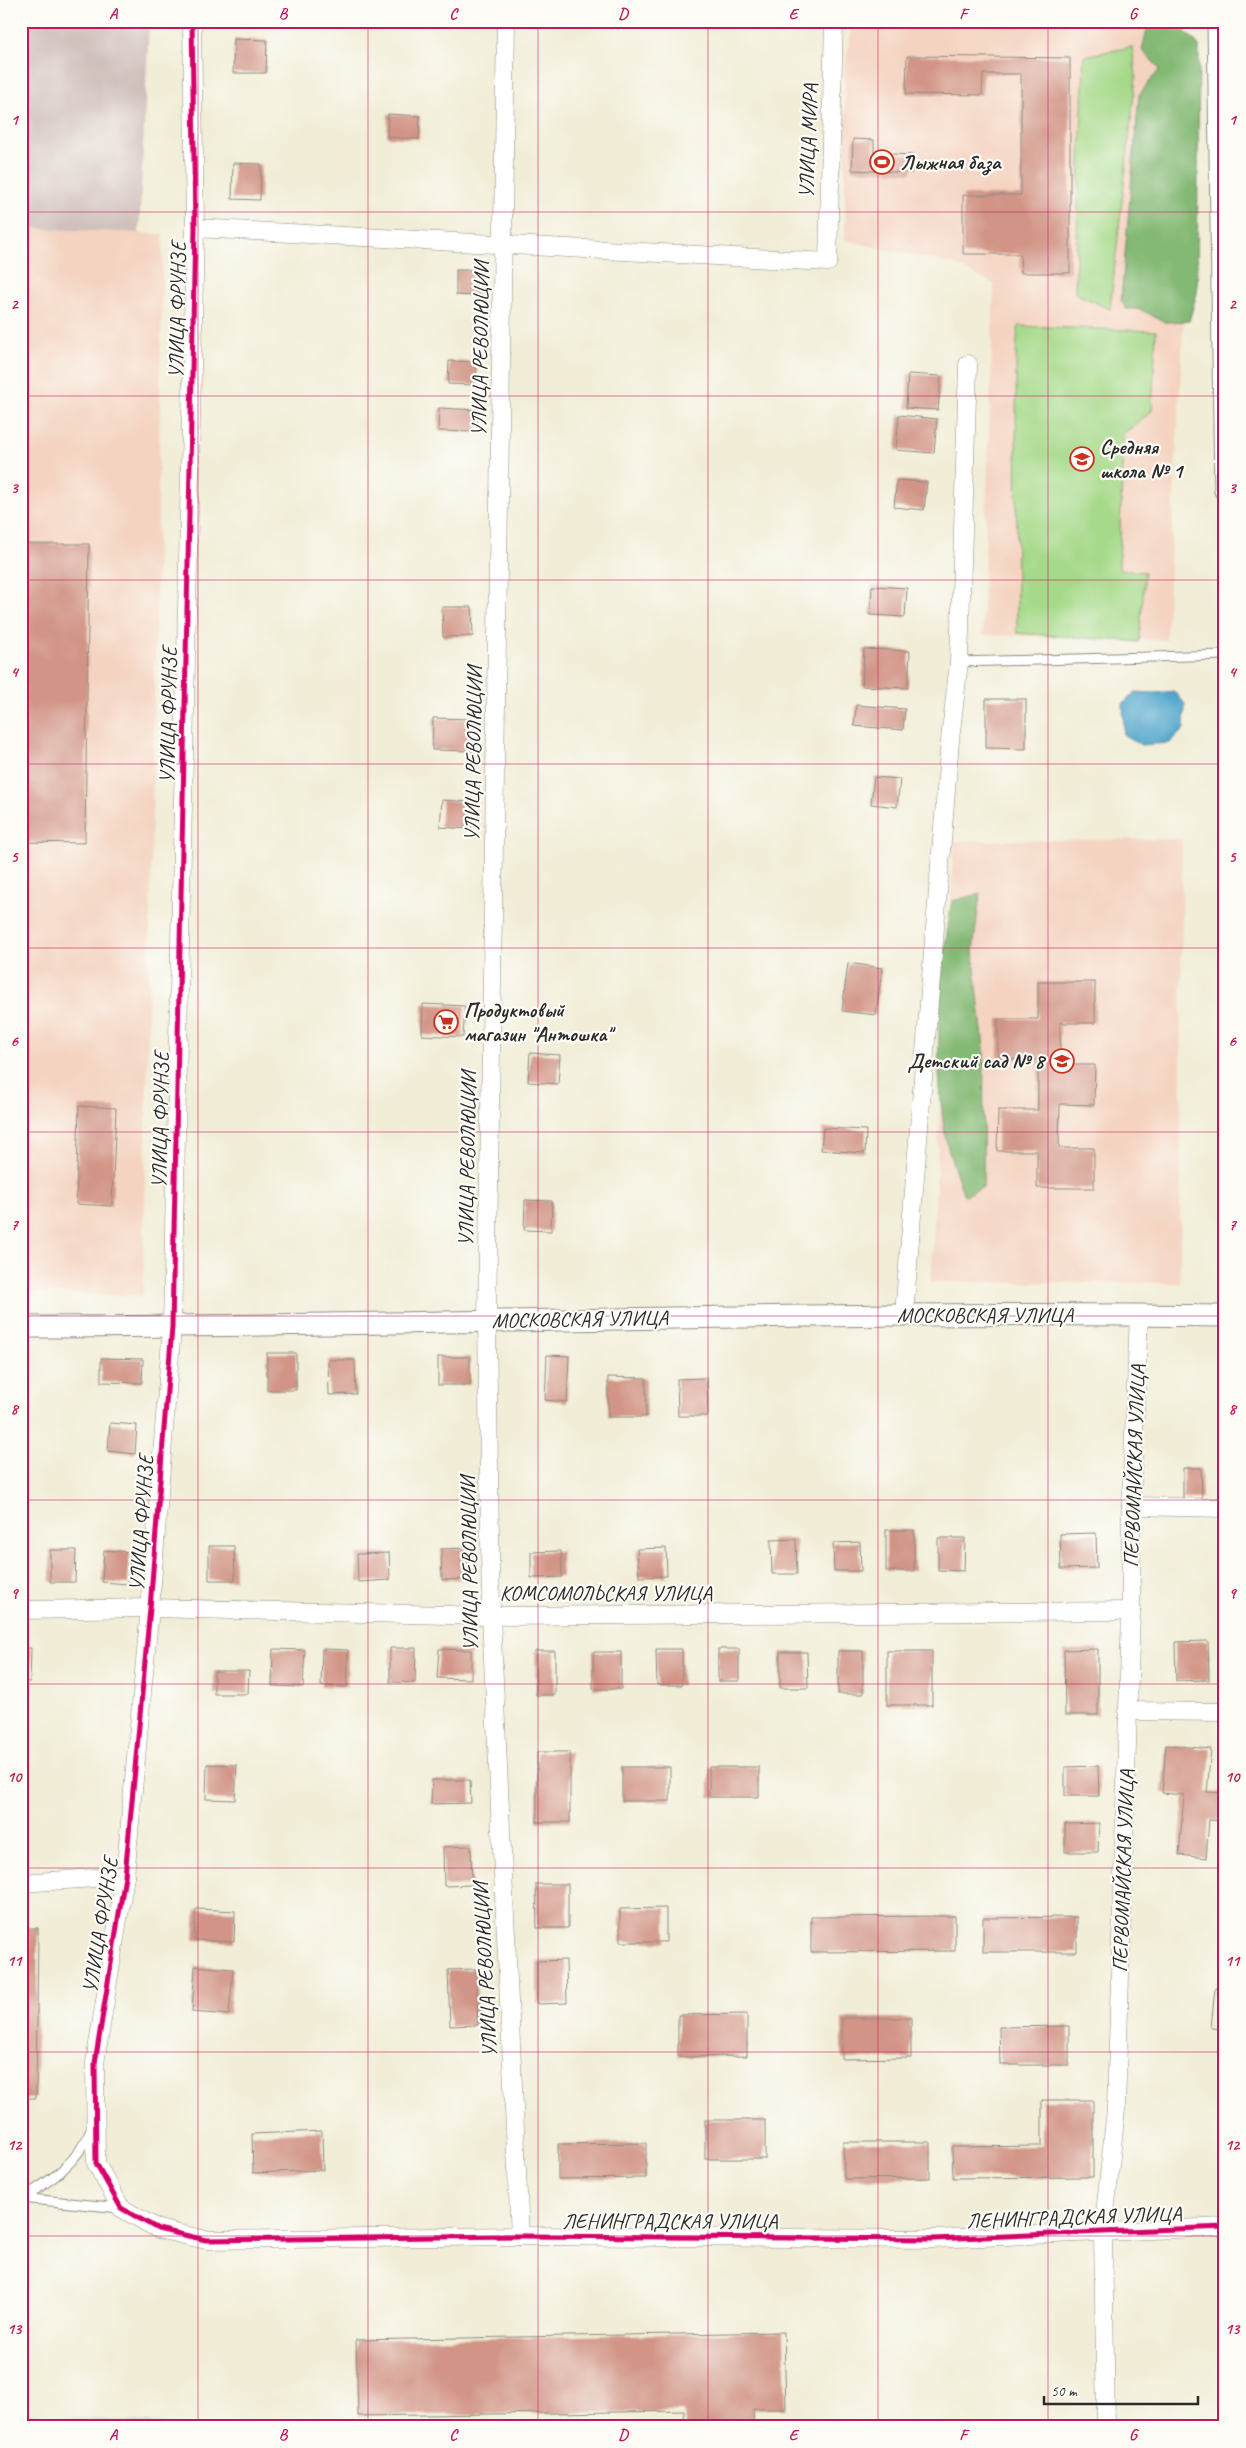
<svg xmlns="http://www.w3.org/2000/svg" width="1246" height="2448" font-family="Caveat,sans-serif">
<style>
.built{fill:#f4d3c0}
.industrial{fill:#d0c0bc}
.green{fill:#a6d989;stroke:#68825a}
.forest{fill:#84b975;stroke:#587250}
.water{fill:#4fa5cc;stroke:#3d687c}
.building{fill:#d19486}
.lines{fill:none;stroke-linecap:round;stroke-linejoin:round}
.service-casing{stroke:#8e8c81;stroke-width:11}
.minor-casing{stroke:#8e8c81;stroke-width:19}
.tertiary-casing{stroke:#8e8c81;stroke-width:23}
.service{stroke:#fff;stroke-width:9}
.minor{stroke:#fff;stroke-width:18}
.tertiary{stroke:#fff;stroke-width:21}
.cycleway-casing{stroke:#fdfcf7;stroke-width:8}
.cycleway{stroke:#d6006c;stroke-width:5}
.grid{fill:none;stroke:#c2185b;stroke-width:1;stroke-opacity:0.55}
.labels{text-anchor:middle;dominant-baseline:central;stroke-width:4.5;stroke-linejoin:round;paint-order:stroke}
.street-label{font-size:21px;fill:#2b2b2b;stroke:#fdfcf7}
.poi-label{font-size:21px;font-weight:bold;fill:#2b2b2b;stroke:#fdfcf7;text-anchor:start}
.neatline{fill:none;stroke:#c2185b;stroke-width:2}
.grid-label{font-size:16px;text-anchor:middle;font-weight:bold;fill:#c2185b}
</style>
<rect width="100%" height="100%" fill="#fdfcf7"/>
<filter id="ink" filterUnits="userSpaceOnUse"><feTurbulence type="fractalNoise" baseFrequency=".02" numOctaves="2"/><feDisplacementMap in="SourceGraphic" scale="10" xChannelSelector="R" yChannelSelector="G"/><feConvolveMatrix kernelMatrix="1 2 1 2 8 2 1 2 1" color-interpolation-filters="sRGB"/></filter>
<filter id="wash" filterUnits="userSpaceOnUse"><feTurbulence type="fractalNoise" baseFrequency=".0096" numOctaves="4" result="noise"/><feDisplacementMap in="SourceGraphic" scale="20" xChannelSelector="R" yChannelSelector="G"/><feGaussianBlur stdDeviation="1.12" result="paint"/><feColorMatrix in="noise" values="0 0 0 0 0 0 0 0 0 0 0 0 0 0 0 0 0 1.4 0 .05"/><feComposite in="paint" operator="in"/></filter>
<g filter="url(#wash)">
<rect width="100%" height="100%" fill="#f1edd7"/>
<g class="built">
<path d="M853 21H1089L1182 29 1199 45 1166 640 982 635 994 284 955 265 845 240V68Z"/>
<path d="M21 228 163 234 143 1296 21 1292Z"/>
<path d="M1182 839 1180 1283 931 1282 954 841Z"/>
</g>
<g class="industrial">
<path d="M21 21H149L139 233 21 228Z"/>
<path d="M21 2413 64 2417 204 2427H21Z"/>
</g>
<g class="green">
<path d="M1132 47 1136 76 1110 309 1075 293 1084 56Z"/>
<path d="M1018 326 1156 331 1152 411 1123 434 1119 570 1145 572 1139 642 1017 633 1016 357Z"/>
</g>
<g class="forest">
<path d="M1149 22 1182 29 1199 45 1197 293 1189 321 1164 322 1140 309H1126L1121 300 1139 95 1160 69 1142 50Z"/>
<path d="M980 894 973 951 984 1048 983 1187 964 1196C958 1176 948 1154 945 1134 933 1057 939 977 952 901Z"/>
</g>
<path class="water" d="M1174 691 1185 704 1184 729 1170 743 1141 745 1124 735 1123 704 1135 692 1156 693Z"/>
<g id="blocks">
<g class="building">
<rect x="321" y="21" width="30" height="3"/>
<path d="M234 39 267 40 266 73H233Z"/>
<path d="M907 56 1070 58V273H1021L1020 254H963V195H1021V74H983L982 95 906 94Z"/>
<path d="M388 114 420 116 419 139 387 137Z"/>
<path d="M853 139 874 140V153L913 155 912 173 852 170Z"/>
<path d="M233 163 261 164 260 200 232 199Z"/>
<path d="M456 270H478V296L456 295Z"/>
<path d="M449 361 477 362 476 385 448 384Z"/>
<path d="M908 374 941 376 938 410 906 408Z"/>
<path d="M439 408 478 410 477 432 438 431Z"/>
<path d="M899 415 937 419 934 453 896 450Z"/>
<path d="M897 480 927 482 924 510 894 507Z"/>
<path d="M21 544H89L85 843 21 842Z"/>
<path d="M872 586 907 588 905 617 870 615Z"/>
<path d="M442 607H472L473 636 443 637Z"/>
<path d="M864 649 910 651 908 688 862 686Z"/>
<path d="M986 699H1026V749L986 748Z"/>
<path d="M856 705 905 709 903 730 854 726Z"/>
<path d="M433 718 474 719 473 751 432 750Z"/>
<path d="M874 777 900 779 897 807 871 804Z"/>
<path d="M442 800 472 802 471 829 440 827Z"/>
<path d="M848 963 882 968 876 1015 842 1011Z"/>
<path d="M1038 982H1095V1023H1060V1065H1095L1094 1105 1060 1104 1059 1148H1094V1188H1037V1151H997L998 1110H1038V1060L998 1059V1019H1038Z"/>
<path d="M423 1004 465 1006 463 1037 422 1035Z"/>
<path d="M530 1053 560 1055 558 1084 528 1082Z"/>
<path d="M79 1106 116 1108 112 1206 76 1204Z"/>
<path d="M823 1128 866 1130 865 1153 821 1150Z"/>
<path d="M525 1200 552 1201 551 1231 524 1230Z"/>
<rect x="267" y="1353" width="29" height="37"/>
<path d="M547 1355 569 1356 567 1402 545 1400Z"/>
<rect x="438" y="1357" width="32" height="28"/>
<path d="M101 1358 143 1359 142 1383 101 1382Z"/>
<path d="M328 1360H355L356 1394 329 1395Z"/>
<path d="M608 1377 646 1378V1417H608Z"/>
<path d="M707 1378 708 1416H678L677 1379Z"/>
<path d="M110 1423 137 1425 135 1454 108 1451Z"/>
<path d="M1183 1468H1201L1202 1499H1183Z"/>
<rect x="886" y="1530" width="28" height="41"/>
<path d="M1096 1533 1097 1568 1061 1569 1060 1534Z"/>
<path d="M938 1538H965L964 1571 938 1570Z"/>
<path d="M796 1539 797 1574H772L771 1540Z"/>
<path d="M860 1542 861 1571H834L833 1543Z"/>
<path d="M209 1546H234L235 1580H209Z"/>
<path d="M469 1548 470 1579 442 1580 441 1549Z"/>
<path d="M666 1548 667 1576 639 1577 637 1549Z"/>
<path d="M50 1550H76L75 1582H50Z"/>
<path d="M104 1550 130 1552 128 1584 102 1582Z"/>
<path d="M561 1551 562 1577 531 1578V1552Z"/>
<path d="M389 1553 390 1580 358 1582 357 1554Z"/>
<path d="M1208 1641 1209 1680 1176 1681 1175 1642Z"/>
<path d="M21 1648H31L30 1682 21 1681Z"/>
<path d="M390 1648H416L415 1683 390 1682Z"/>
<path d="M273 1649 305 1650 303 1687 272 1686Z"/>
<path d="M322 1649 348 1650 347 1687 321 1686Z"/>
<path d="M439 1649 471 1650V1679L437 1678Z"/>
<path d="M656 1649H682V1685H657Z"/>
<rect x="718" y="1649" width="21" height="32"/>
<path d="M1098 1649V1715H1065L1064 1650Z"/>
<path d="M535 1651H555V1695H536Z"/>
<rect x="838" y="1651" width="25" height="43"/>
<rect x="887" y="1651" width="45" height="54"/>
<rect x="593" y="1652" width="28" height="37"/>
<path d="M780 1652H807L808 1688H780Z"/>
<path d="M214 1671H249L248 1694H214Z"/>
<path d="M1166 1745 1211 1749 1207 1792 1225 1793V1821L1209 1820 1206 1858 1179 1855 1184 1795 1162 1793Z"/>
<rect x="537" y="1752" width="33" height="70"/>
<path d="M207 1764 237 1765 235 1800 206 1799Z"/>
<path d="M1098 1766 1099 1796H1065V1767Z"/>
<rect x="622" y="1767" width="48" height="34"/>
<rect x="709" y="1767" width="50" height="30"/>
<path d="M432 1780H470L471 1803 431 1804Z"/>
<path d="M1099 1823 1098 1852H1065V1824Z"/>
<path d="M471 1846 472 1885 444 1886 443 1847Z"/>
<path d="M536 1884H568V1928H537Z"/>
<path d="M666 1908V1942H620V1909Z"/>
<path d="M196 1909 235 1911 234 1942 194 1940Z"/>
<path d="M955 1916V1951L811 1952V1917Z"/>
<path d="M1077 1917V1952H983V1918Z"/>
<path d="M21 1928H38L36 2098H21Z"/>
<path d="M566 1960 567 2003 537 2004V1961Z"/>
<path d="M195 1966 233 1969 229 2015 192 2012Z"/>
<path d="M476 1969 478 2025 450 2026 448 1970Z"/>
<path d="M1215 1988 1225 1989V2029L1211 2028Z"/>
<path d="M747 2014V2056L678 2057V2015Z"/>
<path d="M842 2018H911V2058L842 2059Z"/>
<path d="M1069 2026V2065H1000L999 2027Z"/>
<path d="M1042 2100H1093V2177L953 2178 952 2147 1042 2146Z"/>
<rect x="705" y="2120" width="60" height="39"/>
<path d="M322 2131 323 2170 253 2173 252 2134Z"/>
<path d="M843 2142H930V2178L844 2179Z"/>
<path d="M646 2143V2178L558 2179V2144Z"/>
<path d="M784 2332 786 2409H753L754 2427H685L684 2411 358 2416 356 2340Z"/>
</g>
</g>
</g>
<g filter="url(#ink)">
<use href="#blocks" fill-opacity="0" stroke="#8e8c81" stroke-width="1"/>
<g class="lines">
<g class="service-casing">
<g id="service">
<path d="M959 662 1225 655"/>
<path d="M21 2198 120 2208"/>
<path d="M22 2198C51 2181 78 2162 91 2130"/>
</g>
</g>
<g class="minor-casing">
<g id="minor">
<path d="M192 21 195 228 172 1327 150 1608 125 1876 95 2063 96 2163 121 2208 158 2229 206 2240 520 2236 933 2239 1225 2227"/>
<path d="M506 21 487 1320 491 1616 520 2236"/>
<path d="M195 228 828 262 834 21"/>
<path d="M904 1315 950 740 959 662 968 364"/>
<path d="M1131 1506 1225 1508"/>
<path d="M21 1610 150 1608 491 1616 1131 1611"/>
<path d="M1127 1711 1225 1712"/>
<path d="M21 1883 125 1876"/>
<path d="M1106 2427 1103 2233 1116 2109 1131 1611V1506L1139 1315"/>
</g>
</g>
<g class="tertiary-casing">
<g id="tertiary">
<path d="M1218 21 1225 490"/>
<path d="M21 1327C422 1327 824 1309 1225 1316"/>
</g>
</g>
<use href="#service" class="service"/>
<use href="#minor" class="minor"/>
<use href="#tertiary" class="tertiary"/>
<g class="cycleway-casing">
<path id="cycleway" d="M192 21 195 228 172 1327 150 1608 125 1876 95 2063 96 2163 121 2208 158 2229 206 2240 520 2236 933 2239 1225 2227"/>
</g>
<use href="#cycleway" class="cycleway"/>
</g>
</g>
<path class="grid" d="M198 21V2427M368 21V2427M538 21V2427M708 21V2427M878 21V2427M1048 21V2427M21 212H1225M21 396H1225M21 580H1225M21 764H1225M21 948H1225M21 1132H1225M21 1316H1225M21 1500H1225M21 1684H1225M21 1868H1225M21 2052H1225M21 2236H1225"/>
<defs>
<g id="stadium-ring" transform="scale(1.25)"><circle r="9.5" fill="#fdfcf7" stroke="#c8321e" stroke-width="1.5"/><path d="M0-5a6.5 5 0 1 0 0 10a6.5 5 0 1 0 0-10ZM-3.5-1.8h7v3.6h-7Z" fill="#c8321e"/></g>
<g id="school-ring" transform="scale(1.25)"><circle r="9.5" fill="#fdfcf7" stroke="#c8321e" stroke-width="1.5"/><path d="M0-5L7-2L0 1L-7-2ZM-4 1L0 2.5L4 1V4Q0 6-4 4Z" fill="#c8321e"/></g>
<g id="supermarket-ring" transform="scale(1.25)"><circle r="9.5" fill="#fdfcf7" stroke="#c8321e" stroke-width="1.5"/><path d="M-6-5.5h2.5l.6 2H6L4.5 2H-2.5L-4.4-4H-6ZM-1.5 3.2a1.3 1.3 0 1 0 .1 0ZM3 3.2a1.3 1.3 0 1 0 .1 0Z" fill="#c8321e"/></g>
</defs>
<g fill-rule="evenodd">
<use href="#stadium-ring" x="882" y="162"/>
<use href="#school-ring" x="1082" y="459"/>
<use href="#supermarket-ring" x="446" y="1022"/>
<use href="#school-ring" x="1062" y="1061"/>
</g>
<g class="labels">
<g class="street-label">
<text transform="translate(808 141) rotate(-88)">УЛИЦА МИРА</text>
<text transform="translate(177 310) rotate(-89)">УЛИЦА ФРУНЗЕ</text>
<text transform="translate(480 349) rotate(-89)">УЛИЦА РЕВОЛЮЦИИ</text>
<text transform="translate(168 715) rotate(-89)">УЛИЦА ФРУНЗЕ</text>
<text transform="translate(473 754) rotate(-89)">УЛИЦА РЕВОЛЮЦИИ</text>
<text transform="translate(160 1120) rotate(-89)">УЛИЦА ФРУНЗЕ</text>
<text transform="translate(467 1159) rotate(-89)">УЛИЦА РЕВОЛЮЦИИ</text>
<text x="985" y="1315">МОСКОВСКАЯ УЛИЦА</text>
<text transform="translate(580 1319) rotate(-1)">МОСКОВСКАЯ УЛИЦА</text>
<text transform="translate(1134 1466) rotate(-88)">ПЕРВОМАЙСКАЯ УЛИЦА</text>
<text transform="translate(141 1523) rotate(-86)">УЛИЦА ФРУНЗЕ</text>
<text transform="translate(469 1564) rotate(-91)">УЛИЦА РЕВОЛЮЦИИ</text>
<text x="606" y="1593">КОМСОМОЛЬСКАЯ УЛИЦА</text>
<text transform="translate(1123 1871) rotate(-88)">ПЕРВОМАЙСКАЯ УЛИЦА</text>
<text transform="translate(100 1925) rotate(-81)">УЛИЦА ФРУНЗЕ</text>
<text transform="translate(485 1970) rotate(-93)">УЛИЦА РЕВОЛЮЦИИ</text>
<text transform="translate(1074 2217) rotate(-2)">ЛЕНИНГРАДСКАЯ УЛИЦА</text>
<text x="670" y="2221">ЛЕНИНГРАДСКАЯ УЛИЦА</text>
</g>
<g class="poi-label">
<text x="900" y="162">Лыжная база</text>
<text x="1100" y="447">Средняя<tspan x="1100" dy="24">школа № 1</tspan></text>
<text x="464" y="1010">Продуктовый<tspan x="464" dy="24">магазин "Антошка"</tspan></text>
<text x="1044" y="1061" text-anchor="end">Детский сад № 8</text>
</g>
</g>
<rect width="1246" height="2448" fill="none" stroke="#fdfcf7" stroke-width="55"/>
<path d="M1044 2396v8h154v-8" fill="none" stroke="#2b2b2b" stroke-width="2.5"/>
<text x="1051" y="2396" font-size="15" fill="#2b2b2b" stroke="#fdfcf7" stroke-width="4" paint-order="stroke">50 m</text>
<rect x="28" y="28" width="1190" height="2392" class="neatline"/>
<g class="grid-label">
<text x="113" y="19">A</text>
<text x="283" y="19">B</text>
<text x="453" y="19">C</text>
<text x="623" y="19">D</text>
<text x="793" y="19">E</text>
<text x="963" y="19">F</text>
<text x="1133" y="19">G</text>
<text x="14" y="125">1</text>
<text x="1232" y="125">1</text>
<text x="14" y="309">2</text>
<text x="1232" y="309">2</text>
<text x="14" y="493">3</text>
<text x="1232" y="493">3</text>
<text x="14" y="677">4</text>
<text x="1232" y="677">4</text>
<text x="14" y="862">5</text>
<text x="1232" y="862">5</text>
<text x="14" y="1046">6</text>
<text x="1232" y="1046">6</text>
<text x="14" y="1230">7</text>
<text x="1232" y="1230">7</text>
<text x="14" y="1414">8</text>
<text x="1232" y="1414">8</text>
<text x="14" y="1598">9</text>
<text x="1232" y="1598">9</text>
<text x="14" y="1782">10</text>
<text x="1232" y="1782">10</text>
<text x="14" y="1966">11</text>
<text x="1232" y="1966">11</text>
<text x="14" y="2150">12</text>
<text x="1232" y="2150">12</text>
<text x="14" y="2334">13</text>
<text x="1232" y="2334">13</text>
<text x="113" y="2440">A</text>
<text x="283" y="2440">B</text>
<text x="453" y="2440">C</text>
<text x="623" y="2440">D</text>
<text x="793" y="2440">E</text>
<text x="963" y="2440">F</text>
<text x="1133" y="2440">G</text>
</g>
</svg>
